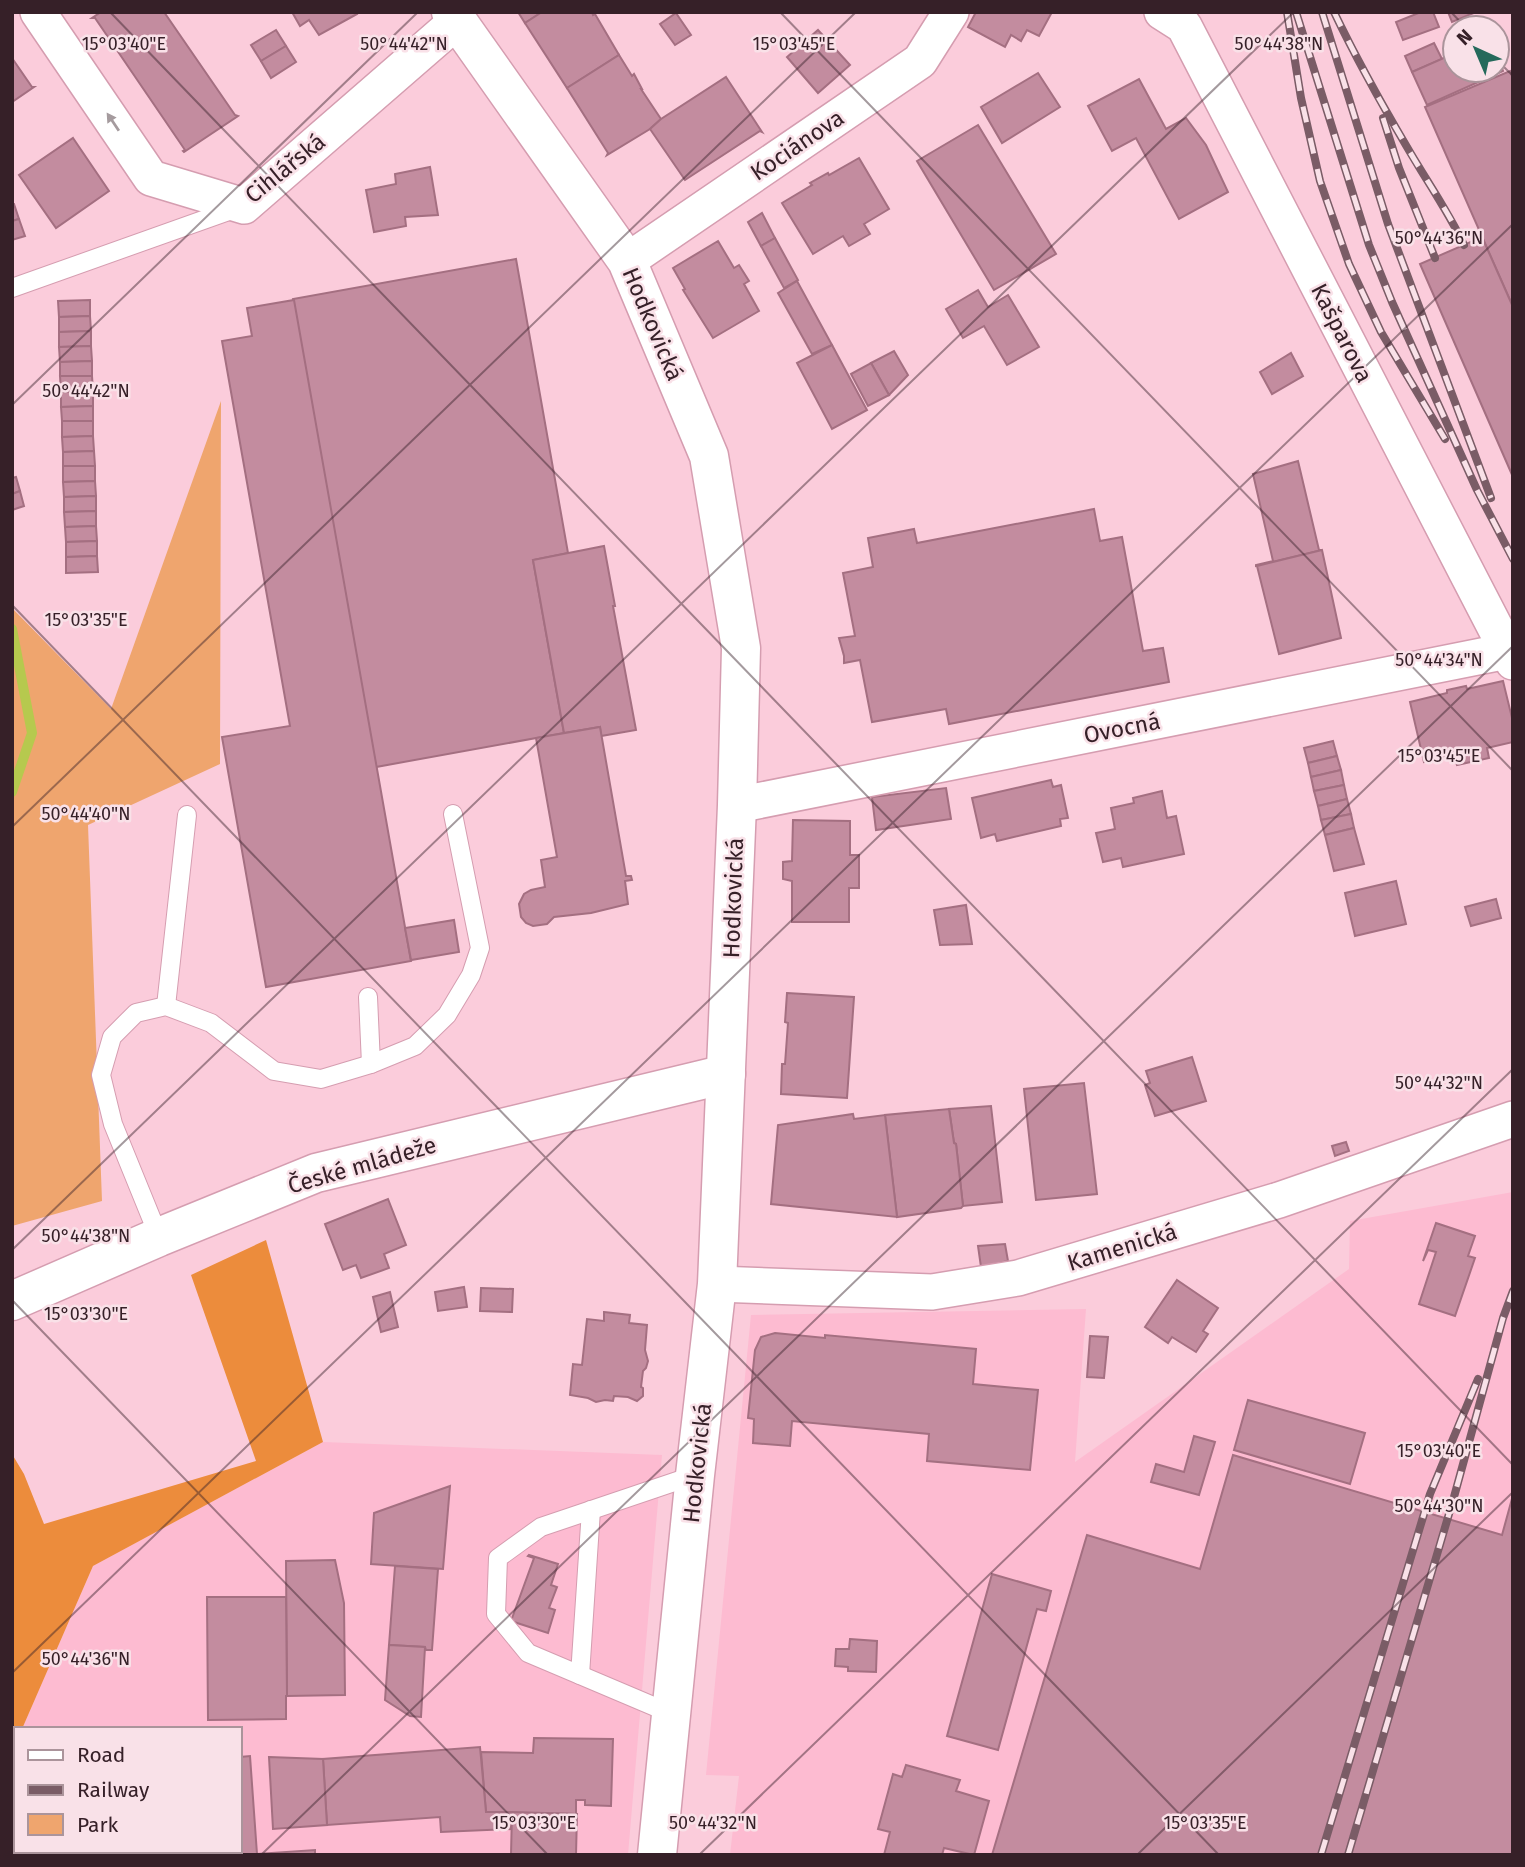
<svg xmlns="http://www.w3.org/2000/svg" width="1525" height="1867" font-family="'Fira Sans',sans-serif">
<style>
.built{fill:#fdbbd1}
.green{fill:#efa56e}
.forest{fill:#ec8c3c}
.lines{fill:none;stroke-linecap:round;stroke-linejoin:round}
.stream{stroke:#b6c94e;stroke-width:10}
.building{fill:#c38c9f;stroke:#a46f81;stroke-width:2}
.lane-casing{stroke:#d59db0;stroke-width:20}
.street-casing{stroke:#d59db0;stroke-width:38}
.secondary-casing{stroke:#d59db0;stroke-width:41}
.lane{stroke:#fff;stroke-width:18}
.street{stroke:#fff;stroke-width:35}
.secondary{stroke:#fff;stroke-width:38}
.rail-casing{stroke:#7a5c66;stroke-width:8}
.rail{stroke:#f9e1e8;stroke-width:5;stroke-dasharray:16;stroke-linecap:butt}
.oneway{fill:#a59b9e}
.ticks{fill:none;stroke:#362028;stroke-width:2;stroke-opacity:0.45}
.labels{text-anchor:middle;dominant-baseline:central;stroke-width:5;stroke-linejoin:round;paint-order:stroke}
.street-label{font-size:23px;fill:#362028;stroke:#f9e1e8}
.ticks-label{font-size:18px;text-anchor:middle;fill:#362028;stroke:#f9e1e8;stroke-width:5;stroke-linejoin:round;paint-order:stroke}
</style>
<rect width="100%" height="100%" fill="#fbccdb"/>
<g class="built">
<path d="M1513 1192V1855H730L739 1776 706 1775 751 1315 1086 1309 1075 1462 1349 1269 1350 1221Z"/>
<path d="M323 1442 662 1455 628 1855H12V1751L16 1743V1851H240V1729H22L93 1566Z"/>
</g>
<path class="green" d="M221 401 220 764 88 825 102 1201 12 1226V608L111 709Z"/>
<path class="forest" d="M266 1240 323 1442 93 1566 22 1729H16V1743L12 1751V1454L24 1474 44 1524 256 1461 191 1275Z"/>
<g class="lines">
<path class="stream" d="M12 629 32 733 12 792"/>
</g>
<g class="building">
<path d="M101 12H164L235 115 238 116 184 152 183 151 185 150 95 18H92Z"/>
<path d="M292 12H356L357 14 319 35 309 20 300 26Z"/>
<path d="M518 12H542L525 23Z"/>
<path d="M542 12H592L593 15 595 14 619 55 567 88 525 23Z"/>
<path d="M976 12H1052L1039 36 1027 30 1021 41 1011 35 1005 47 968 27Z"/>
<path d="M1421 12H1433L1439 27 1403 40 1396 22Z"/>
<path d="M1448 12H1476L1452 22Z"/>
<path d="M676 13 691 35 675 45 660 24Z"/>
<path d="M276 30 286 46 261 61 251 45Z"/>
<path d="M818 30 850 65 818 93 787 57Z"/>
<path d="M1434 43 1442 59 1412 72 1405 56Z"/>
<path d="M286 46 296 62 271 78 261 61Z"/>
<path d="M1455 53V70H1497V56L1503 71 1427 105 1412 72Z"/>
<path d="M619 55 632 76 634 74 642 89H641L661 119 650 129 607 155 608 153 567 88Z"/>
<path d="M12 58 32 87H34L12 102Z"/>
<path d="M1510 71 1513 78V307L1425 107Z"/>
<path d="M1038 73 1060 107 1002 143 981 107Z"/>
<path d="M726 77 762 132 760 131 685 180 650 129 661 119Z"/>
<path d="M1139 79 1166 129 1186 118 1206 145 1228 192 1179 219 1136 138 1112 151 1088 106Z"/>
<path d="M978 125 1056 254 994 290 917 161Z"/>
<path d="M73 138 109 191 56 228 19 175Z"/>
<path d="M859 158 889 209 864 224 870 234 849 246 843 236 813 254 782 203 812 185 810 183 828 173 829 175Z"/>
<path d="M430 167 438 215 405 217 406 226 374 232 366 190 396 184 395 174Z"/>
<path d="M12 204H14L19 219 12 221Z"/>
<path d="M762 213 775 238 761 246 748 222Z"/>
<path d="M19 219 25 236 12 240V221Z"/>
<path d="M1482 237 1513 307V477L1420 264Z"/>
<path d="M775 238 798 280 784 288 761 246Z"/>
<path d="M718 241 734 268 739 265 749 281 744 284 759 311 713 338 683 290 685 289 673 268Z"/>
<path d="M516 259 568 553 533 560 564 733 376 767 293 299Z"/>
<path d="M797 281 832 345 812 354 778 293Z"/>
<path d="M978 290 988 307 1008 295 1039 347 1007 365 984 326 963 338 946 309Z"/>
<path d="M90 300V316L59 317 58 301Z"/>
<path d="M294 300 411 961 266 987 222 737 290 726 222 341 252 336 247 308Z"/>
<path d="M90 316 91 331 59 332V317Z"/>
<path d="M91 331V346L59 347V332Z"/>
<path d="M832 345 867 410 832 429 797 363Z"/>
<path d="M91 346 92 361 60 362 59 347Z"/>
<path d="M894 351 908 375 889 395 871 363Z"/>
<path d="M1291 353 1303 376 1272 394 1260 372Z"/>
<path d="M92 361V376H60V362Z"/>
<path d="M871 363 889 395 868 406 851 374Z"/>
<path d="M60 376H92L93 391 61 392Z"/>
<path d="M93 391V406L61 407V392Z"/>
<path d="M93 406V421H62L61 407Z"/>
<path d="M62 421H93V436L62 437Z"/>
<path d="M93 436 94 451 63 452 62 437Z"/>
<path d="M94 451 95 466H63V452Z"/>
<path d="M1298 461 1319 550H1322L1256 566V565L1273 561 1253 474Z"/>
<path d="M63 466H95V481L63 482Z"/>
<path d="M16 477 20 491 12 494V478Z"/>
<path d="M95 481 96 496 64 497 63 482Z"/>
<path d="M20 491 24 506 12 510V494Z"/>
<path d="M96 496V511L64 512V497Z"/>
<path d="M1094 509 1100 541 1122 537 1143 651 1163 648 1169 682 949 724 946 709 872 722 860 660 844 663V656L839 638 855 636 843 573 873 567 868 538 914 529 917 543Z"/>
<path d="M96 511V526L65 527 64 512Z"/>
<path d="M96 526 97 541 66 542 65 527Z"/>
<path d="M97 541V556L66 557V542Z"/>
<path d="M604 546 615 606H613L636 730 601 736 600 727 564 733 533 560Z"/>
<path d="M1322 550 1341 638 1279 654 1257 566Z"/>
<path d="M97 556 98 572 66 573V557Z"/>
<path d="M1503 681 1513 722V742L1487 748 1489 758 1457 765 1454 755 1424 762 1410 702 1447 693V690L1466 686 1467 689Z"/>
<path d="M600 727 626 876H631L632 880 625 881 628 904 591 913 554 917 547 924 533 926 526 923 521 917 519 904 524 894 531 890 545 887 541 860 557 857 536 738Z"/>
<path d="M1333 741 1337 756 1308 763 1304 748Z"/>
<path d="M1337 756 1341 770 1311 777 1308 763Z"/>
<path d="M1341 770 1344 785 1314 791 1311 777Z"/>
<path d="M1051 780 1053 787 1061 785 1068 818 1060 819 1061 826 997 841 995 834 981 838 972 798Z"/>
<path d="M1344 785 1347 799 1318 806 1314 791Z"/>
<path d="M946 788 951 819 876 830 872 797Z"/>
<path d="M1162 791 1167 818 1176 816 1184 854 1123 867 1121 858 1103 862 1096 833 1115 829 1111 808 1134 803 1133 798Z"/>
<path d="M1347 799 1351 814 1321 820 1318 806Z"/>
<path d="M1351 814 1354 828 1325 835 1321 820Z"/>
<path d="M793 820 850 821V855H859V888H849V922H792V881L783 879V862L792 861Z"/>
<path d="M1354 828 1364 864 1334 871 1325 835Z"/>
<path d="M1396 881 1406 924 1355 936 1345 893Z"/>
<path d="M1496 899 1501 918 1471 926 1465 907Z"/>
<path d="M966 905 972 944 940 945 934 910Z"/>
<path d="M454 920 459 952 411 960 405 928Z"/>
<path d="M787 993 854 997 847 1098 781 1094 782 1064H785L788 1023 785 1022Z"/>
<path d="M1192 1057 1206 1101 1155 1116 1145 1085 1150 1083 1146 1071Z"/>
<path d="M1084 1083 1097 1194 1036 1200 1024 1089Z"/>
<path d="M991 1106 1002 1202 963 1206 956 1144 954 1143 949 1109Z"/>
<path d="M949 1109 954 1143 956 1144 963 1206 961 1208 897 1217 885 1115Z"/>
<path d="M853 1114 854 1119 885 1115 897 1217 771 1204 778 1125Z"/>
<path d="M1346 1142 1349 1151 1335 1156 1332 1146Z"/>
<path d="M388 1199 406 1245 384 1254 389 1268 361 1278 356 1265 343 1270 325 1224Z"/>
<path d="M1436 1223 1475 1236 1468 1256 1475 1258 1455 1316 1419 1304 1436 1252 1428 1250 1423 1261Z"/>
<path d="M1005 1244 1008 1261 981 1267 978 1246Z"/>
<path d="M1177 1280 1218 1308 1203 1331 1208 1334 1196 1352 1172 1337 1168 1343 1145 1327Z"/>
<path d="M464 1287 467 1307 438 1311 435 1292Z"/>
<path d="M481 1288 513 1289 512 1312 480 1311Z"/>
<path d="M390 1292 398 1327 381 1332 373 1297Z"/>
<path d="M604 1312 630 1315 629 1323 647 1325 645 1350 648 1361 646 1368 643 1371 641 1387 643 1388V1396L637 1401 628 1397 614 1396 613 1401 605 1400 596 1402 588 1398 570 1395 573 1364 582 1365 587 1319 604 1321Z"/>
<path d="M775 1333 825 1338V1335L976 1349 973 1384 1038 1390 1030 1470 927 1461 929 1434 792 1421 790 1446 753 1443 754 1419 748 1418 755 1350 761 1337Z"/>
<path d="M1090 1336 1108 1337 1104 1378 1087 1377Z"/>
<path d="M1248 1400 1365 1433 1350 1484 1234 1450Z"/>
<path d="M1194 1436 1215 1442 1199 1495 1151 1482 1156 1464 1184 1472Z"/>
<path d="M1233 1455 1502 1535 1513 1495V1855H992L1087 1535 1200 1569Z"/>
<path d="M450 1486 443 1569 371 1564 374 1513Z"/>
<path d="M529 1555 558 1564 551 1585 557 1587 549 1608 555 1610 548 1633 511 1621 534 1558 528 1556Z"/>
<path d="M335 1560 344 1603 345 1695 287 1696 286 1561Z"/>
<path d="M395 1566 438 1569 432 1650H426L425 1647 389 1645Z"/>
<path d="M992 1574 1051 1591 1046 1611 1037 1609 998 1750 947 1736Z"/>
<path d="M207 1597H286L287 1696H286V1719L208 1720Z"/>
<path d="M850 1639 877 1641 876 1672 848 1671V1667L835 1666 836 1649H849Z"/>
<path d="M389 1645 425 1647 421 1717 410 1716 385 1700Z"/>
<path d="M534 1738 613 1739 611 1806 585 1805V1800H576V1814L486 1812 481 1752 533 1753Z"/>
<path d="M480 1747 486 1812H512L511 1829 441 1832 440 1817 327 1825 323 1759Z"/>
<path d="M250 1756 257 1854 315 1850V1855H223V1851H240V1757Z"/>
<path d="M269 1757 323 1759 327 1825 273 1829Z"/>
<path d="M906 1765 960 1780 956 1791 989 1801 974 1855 944 1848 942 1855H884L890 1832 878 1829 893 1774 902 1777Z"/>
<path d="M512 1812 577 1814 576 1855H511Z"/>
</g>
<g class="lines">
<g class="lane-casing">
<g id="lane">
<path d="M12 288 237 208"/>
<path d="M368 997 371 1064"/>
<path d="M166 1006 187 815"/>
<path d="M159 1237 113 1124 101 1075 112 1037 136 1013 166 1006 211 1023 274 1071 321 1079 371 1064 415 1046 447 1015 471 975 480 948 453 814"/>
<path d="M580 1675 591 1510"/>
<path d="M672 1714 528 1653 496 1614 498 1558 541 1527 695 1475"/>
</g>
</g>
<g class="street-casing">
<g id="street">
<path d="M38 12 151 178 244 206 457 21"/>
<path d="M1162 12 1184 26 1513 662"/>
<path d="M627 261 920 61 951 12"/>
<path d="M737 805 1507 651"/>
<path d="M717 1284 932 1292 1018 1278 1279 1200 1513 1119"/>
</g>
</g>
<g class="secondary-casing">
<g id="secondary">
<path d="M451 12 627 261 709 456 741 648 737 805 717 1284 695 1475 657 1855"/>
<path d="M12 1301 159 1237 316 1173 726 1074"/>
</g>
</g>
<use href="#lane" class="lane"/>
<use href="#street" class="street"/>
<use href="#secondary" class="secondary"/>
<g class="rail-casing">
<g id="rail">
<path d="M1287 12 1301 98 1320 181 1349 264 1381 332 1445 439"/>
<path d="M1296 12 1369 245 1392 302 1477 490 1513 559"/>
<path d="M1322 12 1388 224 1491 498"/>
<path d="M1334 12C1356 58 1381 103 1407 147 1426 180 1448 211 1464 245"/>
<path d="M1383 118 1399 168 1435 258"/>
<path d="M1321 1855 1430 1494 1478 1379"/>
<path d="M1348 1855 1454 1497 1503 1318 1513 1291"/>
</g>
</g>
<use href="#rail" class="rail"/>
</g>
<defs><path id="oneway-solid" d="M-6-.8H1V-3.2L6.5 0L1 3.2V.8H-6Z" transform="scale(1.75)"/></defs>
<use class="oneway" href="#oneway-solid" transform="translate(113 122) rotate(-124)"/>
<path class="ticks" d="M110 12 1513 1465M780 12 1513 771M1451 12 1466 28M1497 60 1513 76M12 405 418 12M12 605 1219 1855M12 827 856 12M12 1250 1294 12M12 1300 548 1855M12 1673 1513 224M261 1855 1513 646M699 1855 1513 1069M1137 1855 1513 1492"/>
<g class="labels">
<g class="street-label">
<text transform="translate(797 145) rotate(-34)">Kociánova</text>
<text transform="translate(285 168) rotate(-39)">Cihlářská</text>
<text transform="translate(653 324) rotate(67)">Hodkovická</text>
<text transform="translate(1342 333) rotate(63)">Kašparova</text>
<text transform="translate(1122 728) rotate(-11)">Ovocná</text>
<text transform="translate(733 898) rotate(-88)">Hodkovická</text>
<text transform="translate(362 1165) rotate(-16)">České mládeže</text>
<text transform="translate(1122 1247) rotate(-17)">Kamenická</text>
<text transform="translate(697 1463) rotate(-84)">Hodkovická</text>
</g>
</g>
<g class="ticks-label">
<text x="404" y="50">50°44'42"N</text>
<text x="1279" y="50">50°44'38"N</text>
<text x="124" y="50">15°03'40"E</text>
<text x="794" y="50">15°03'45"E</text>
<text x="1439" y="244">50°44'36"N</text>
<text x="86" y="397">50°44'42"N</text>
<text x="86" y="626">15°03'35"E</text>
<text x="1439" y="666">50°44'34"N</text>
<text x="1439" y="762">15°03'45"E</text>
<text x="86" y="820">50°44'40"N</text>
<text x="1439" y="1089">50°44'32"N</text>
<text x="86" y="1242">50°44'38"N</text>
<text x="86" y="1320">15°03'30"E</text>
<text x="1439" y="1457">15°03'40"E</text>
<text x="1439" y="1512">50°44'30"N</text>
<text x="86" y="1665">50°44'36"N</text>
<text x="534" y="1829">15°03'30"E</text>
<text x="1205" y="1829">15°03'35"E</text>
<text x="713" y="1829">50°44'32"N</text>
</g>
<rect width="1525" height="1867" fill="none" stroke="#362028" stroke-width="28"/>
<rect x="14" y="1727" width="228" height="126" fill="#f9e1e8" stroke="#ab949b" stroke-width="2"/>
<rect x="28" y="1750" width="35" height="10" fill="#ffffff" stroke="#ab949b" stroke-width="2"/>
<text x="77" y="1762" font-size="21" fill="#362028">Road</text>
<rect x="28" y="1785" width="35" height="10" fill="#7a5c66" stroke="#ab949b" stroke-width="2"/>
<text x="77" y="1797" font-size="21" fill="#362028">Railway</text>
<rect x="28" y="1814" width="35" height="21" fill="#efa56e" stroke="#ab949b" stroke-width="2"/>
<text x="77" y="1832" font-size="21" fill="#362028">Park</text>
<g transform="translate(1476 49) rotate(316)"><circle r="33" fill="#f9e1e8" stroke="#ab949b" stroke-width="2"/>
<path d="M0-5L12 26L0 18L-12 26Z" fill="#25695b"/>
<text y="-10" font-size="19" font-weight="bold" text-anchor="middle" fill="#362028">N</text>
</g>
</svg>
